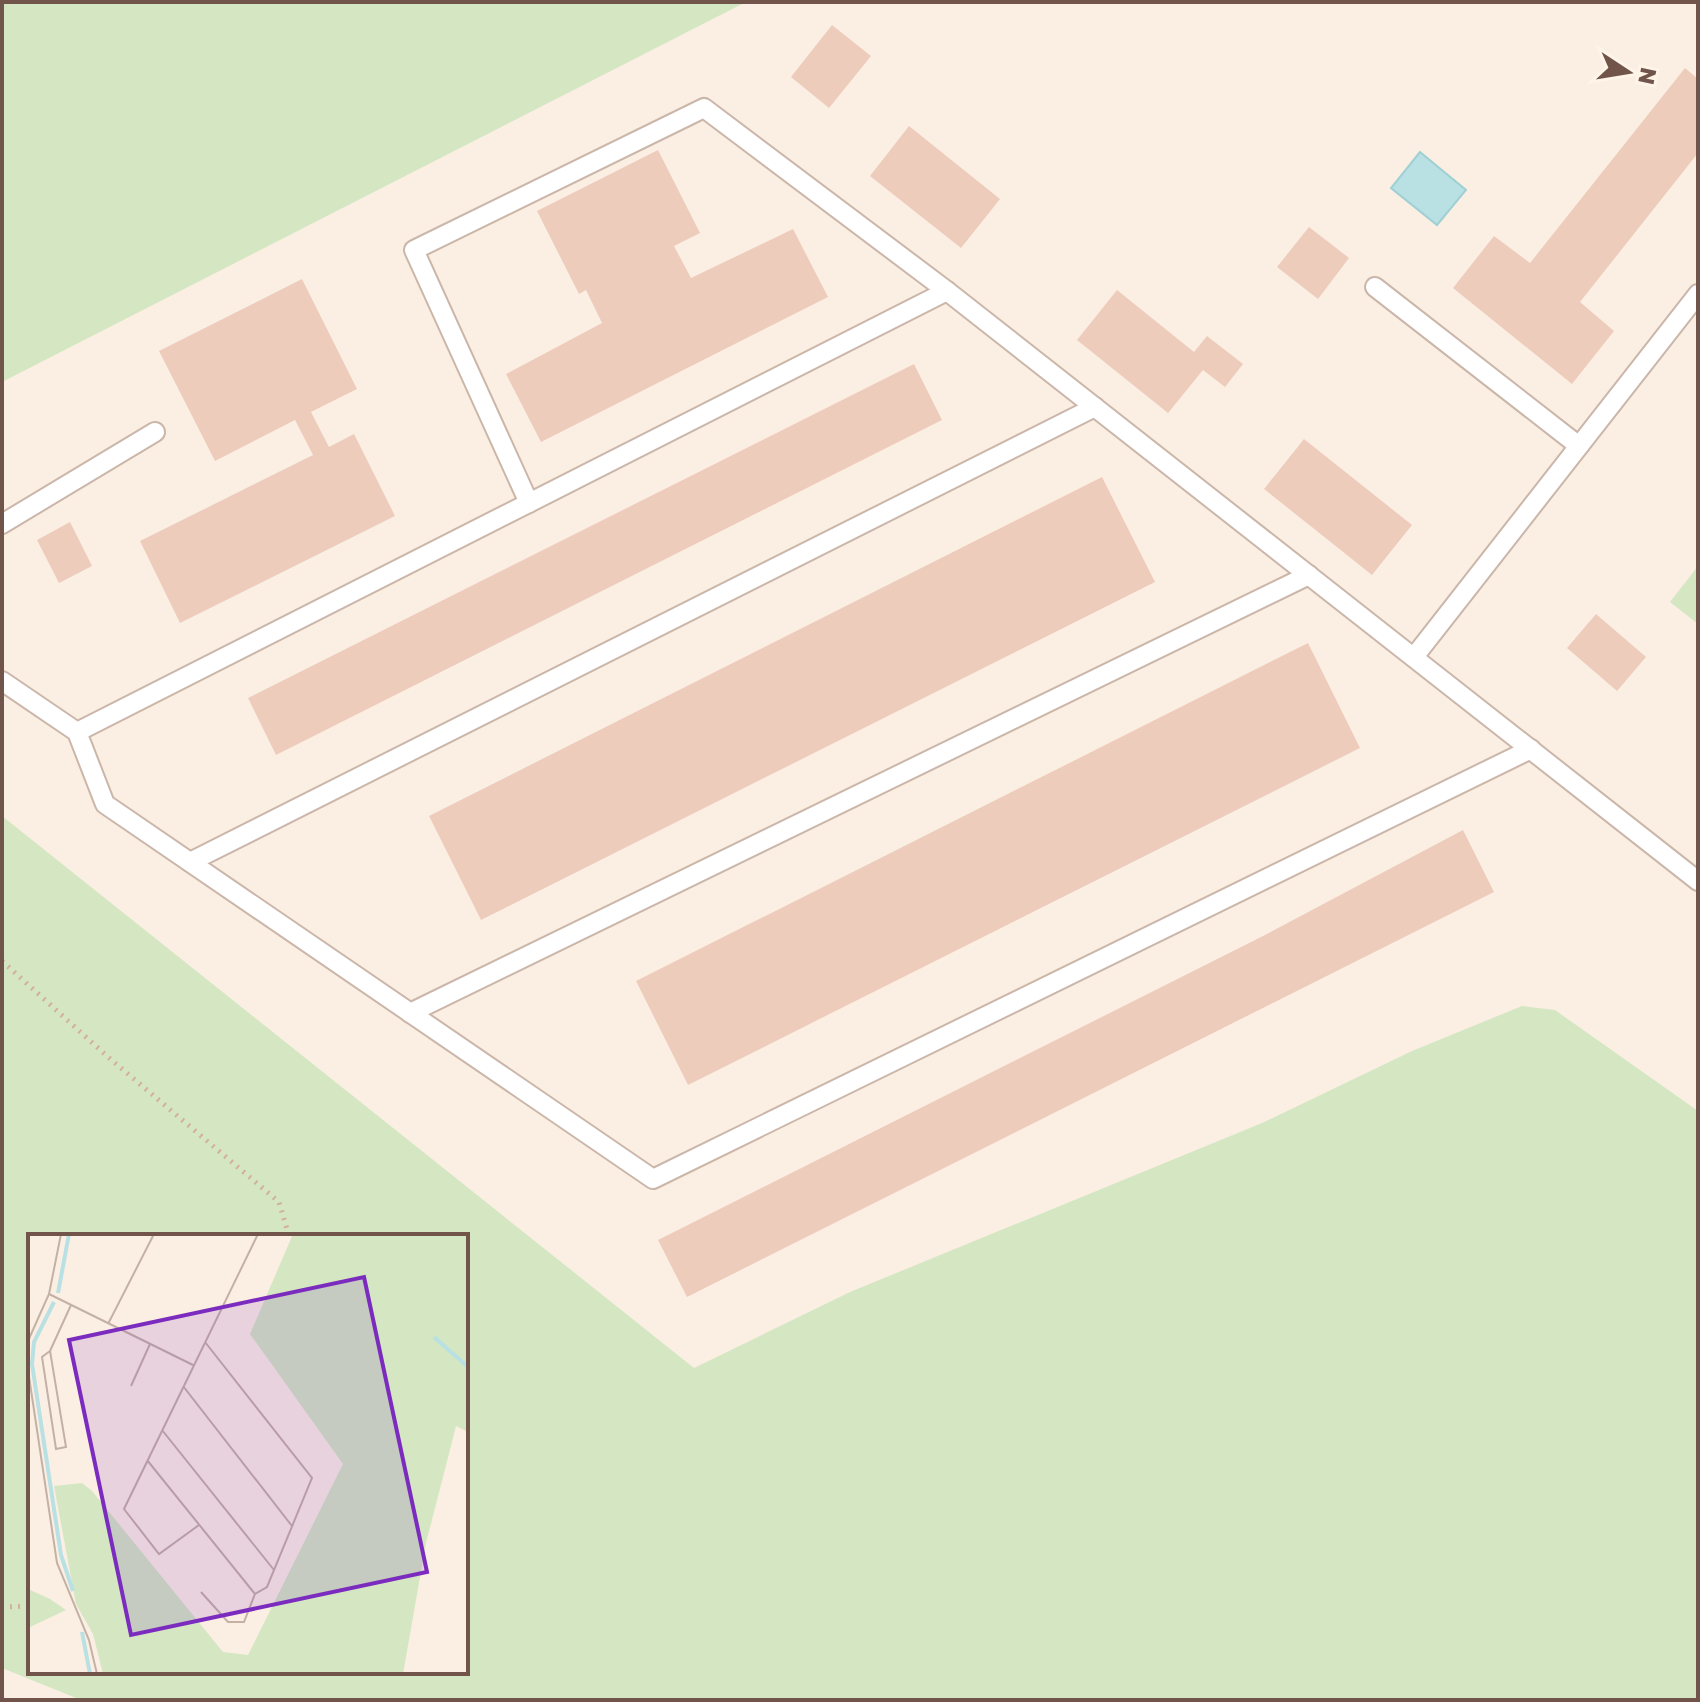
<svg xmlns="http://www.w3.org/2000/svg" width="1700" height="1702" font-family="'Golos Text',sans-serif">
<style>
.green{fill:#d4e7c2;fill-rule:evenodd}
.water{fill:#b9e0e3;stroke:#9fd0d4;stroke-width:2}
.building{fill:#eeccbc}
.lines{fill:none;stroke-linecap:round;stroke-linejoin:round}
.service-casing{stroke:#cbb6aa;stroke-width:22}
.path{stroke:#d3af9f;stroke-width:5;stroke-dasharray:2 6;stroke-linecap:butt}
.service{stroke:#fff;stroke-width:18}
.inset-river{fill:none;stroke:#b9e0e3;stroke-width:4}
.inset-road{fill:none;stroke:#c4b1a6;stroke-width:2}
.view{fill:#7b2cbf;fill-opacity:0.15;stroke:#7b2cbf;stroke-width:4}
.inset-edge{fill:none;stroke:#71554a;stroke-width:4}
</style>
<rect width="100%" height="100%" fill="#fbefe3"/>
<g class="green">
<path d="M2 2H746L2 382Z"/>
<path d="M1698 566V624L1670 602Z"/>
<path d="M2 816 694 1368 850 1292 1262 1123 1412 1051 1522 1006 1555 1010 1698 1111V1700H81L2 1668ZM30 1236H466V1672H30Z"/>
</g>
<path class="water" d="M1420 152 1466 190 1437 225 1391 188Z"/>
<g class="building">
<path d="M832 25 871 56 829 108 791 77Z"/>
<path d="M1685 68 1698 79V153L1580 302 1614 331 1572 384 1453 288 1494 236 1530 263Z"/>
<path d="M909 126 1000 199 961 248 870 176Z"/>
<path d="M658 150 700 233 674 246 691 278 793 229 828 297 541 442 506 374 602 323 586 290 579 294 537 211Z"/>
<path d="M1309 227 1349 258 1318 299 1277 267Z"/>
<path d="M302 279 357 389 311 412 329 447 354 434 395 516 180 623 140 541 313 455 295 420 215 461 159 351Z"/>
<path d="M1117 290 1194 352 1207 336 1243 364 1225 387 1203 370 1168 413 1077 340Z"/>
<path d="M914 364 942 420 276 755 248 698Z"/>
<path d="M1304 439 1412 525 1372 575 1264 489Z"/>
<path d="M1102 477 1155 582 481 920 429 816Z"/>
<path d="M70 522 92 566 59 583 37 540Z"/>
<path d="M1596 614 1646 657 1617 691 1567 648Z"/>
<path d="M1308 643 1360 748 688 1085 636 981Z"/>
<path d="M1463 830 1494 892 687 1297 658 1240 1263 936Z"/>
</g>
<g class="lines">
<g class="service-casing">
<g id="service">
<path d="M1375 287 1579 446"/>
<path d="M529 503 414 250 704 108 947 291 1698 881"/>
<path d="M2 524 155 432"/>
<path d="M1414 657 1698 294"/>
<path d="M2 681 77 732 105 804 653 1179 1531 749"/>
<path d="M77 732 947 291"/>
<path d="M190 862 1095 407"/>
<path d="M410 1013 1309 575"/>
</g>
</g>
<g class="path">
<path d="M2 961 108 1057 279 1202 289 1236"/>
<path d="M2 1607 30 1606"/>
</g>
<use href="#service" class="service"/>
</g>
<g transform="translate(28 1234)">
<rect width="440" height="440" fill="#fbefe3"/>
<path d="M265 0H440V198L428 192 424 208 398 309 375 440H75L65 400 48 370 26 252 54 249 64 257 195 418 220 421 315 230 222 100ZM0 355 22 365 38 376 0 394Z" fill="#d4e7c2"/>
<path class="inset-river" d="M30 59 41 0M26 68 6 108 4 130 33 321 45 357M406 103 440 133M54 398 62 440"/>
<path class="inset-road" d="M21 60 165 131M80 90 126 0M0 107 21 60 33 0M22 117 14 123 28 215 38 213 22 117 43 71M0 136 29 329 61 406 69 440M103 152 122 110M155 152 264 292M134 196 246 336M119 226 227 360M171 291 131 320 96 275 230 0M173 358 200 388H216L227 360 239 353 284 244 177 108"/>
<path class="view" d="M336 43 399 338 103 401 41 106Z"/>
<rect width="440" height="440" class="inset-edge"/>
</g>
<rect width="1700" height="1702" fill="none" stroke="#71554a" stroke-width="8"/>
<g transform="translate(1628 72) rotate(102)" stroke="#fef4e8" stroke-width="6" paint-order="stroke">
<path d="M0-6L14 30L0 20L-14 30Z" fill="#71554a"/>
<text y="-12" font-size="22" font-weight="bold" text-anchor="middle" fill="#71554a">N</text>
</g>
</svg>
